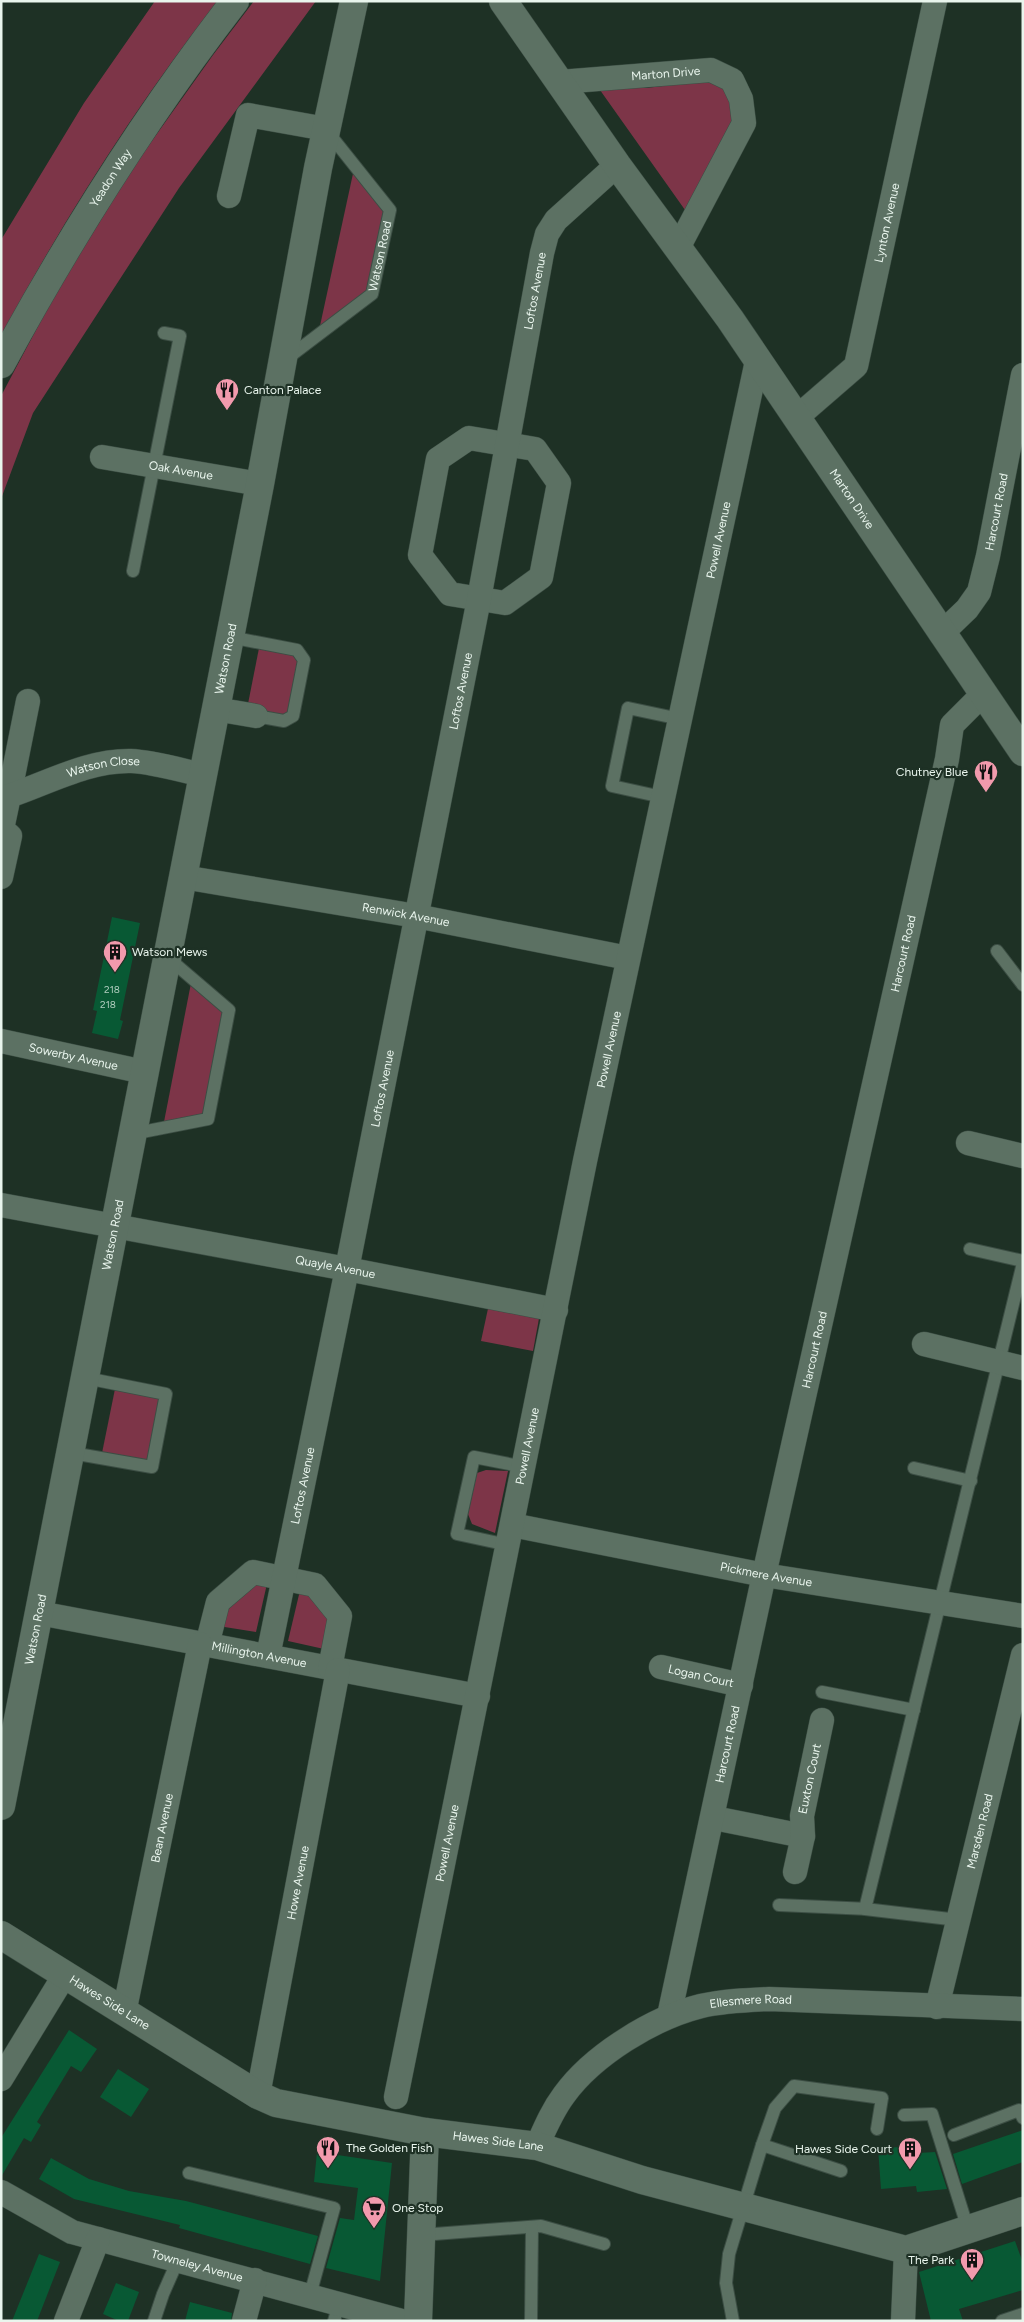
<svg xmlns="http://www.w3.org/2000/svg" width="1024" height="2322" font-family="Figtree,sans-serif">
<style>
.green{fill:#7d3548}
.building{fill:#085934}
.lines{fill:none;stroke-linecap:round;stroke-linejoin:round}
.service-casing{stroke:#3c4e44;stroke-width:14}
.minor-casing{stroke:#3c4e44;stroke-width:25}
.tertiary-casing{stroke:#3c4e44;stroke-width:29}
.secondary-casing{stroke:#3c4e44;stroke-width:29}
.service{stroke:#5c7163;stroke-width:12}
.minor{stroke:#5c7163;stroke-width:24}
.tertiary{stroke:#5c7163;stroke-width:28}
.secondary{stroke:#5c7163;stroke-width:28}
.labels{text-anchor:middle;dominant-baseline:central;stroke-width:4.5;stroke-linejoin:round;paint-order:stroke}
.number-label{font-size:10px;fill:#b1cebf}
.street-label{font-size:12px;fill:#e9f5ed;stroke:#1e3125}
.poi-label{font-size:12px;fill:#e9f5ed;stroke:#1e3125;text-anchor:start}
</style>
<rect width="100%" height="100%" fill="#1e3125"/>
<g class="green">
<path d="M155 1H218C136 105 64 219 1 336V240L84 103Z"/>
<path d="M254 1H316L179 188 33 413 1 499V396L55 294 134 166 213 55Z"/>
<path d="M716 73 741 99 690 217 595 83 646 88 670 85Z"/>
<path d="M354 169 390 210 373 291 318 335Z"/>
<path d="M260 643 297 650 304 660 293 716 246 714Z"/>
<path d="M192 978 229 1010 208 1119 163 1127Z"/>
<path d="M489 1304 540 1313 533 1351 481 1341Z"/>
<path d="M116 1384 166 1394 152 1467 101 1458Z"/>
<path d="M486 1470 508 1471 495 1533 472 1524 468 1514 477 1473Z"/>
<path d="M269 1575 256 1632 212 1625 218 1602Z"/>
<path d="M302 1582 340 1616 333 1651 288 1641Z"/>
</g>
<g class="building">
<path d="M112 917 140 923 120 1020 123 1021 118 1039 92 1033 97 1011 93 1010Z"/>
<path d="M69 2030 97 2049 81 2072 71 2066 37 2122 41 2125 31 2142 24 2138 1 2177V2138Z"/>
<path d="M118 2069 149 2089 131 2117 100 2097Z"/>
<path d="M1023 2130V2162L962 2184 953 2154Z"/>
<path d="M901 2147V2154L935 2152 947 2189 917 2192 916 2186 881 2189 878 2148Z"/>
<path d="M317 2152 392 2163 380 2281 326 2268 340 2218 354 2220 358 2188 314 2182Z"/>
<path d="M51 2158 89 2179 129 2191 186 2201 318 2236 310 2264 179 2228 180 2225 74 2199 39 2179Z"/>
<path d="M1015 2241 1023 2263V2290L959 2309 963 2321H931L919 2272Z"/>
<path d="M39 2254 60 2262 37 2321H12Z"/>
<path d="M116 2283 139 2292 128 2321H119L103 2314Z"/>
<path d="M190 2302 232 2313 231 2321H185Z"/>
</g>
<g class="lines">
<g class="service-casing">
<g id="service">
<path id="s1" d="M285 360 372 294 390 210 327 131"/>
<path d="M133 571 180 336 164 333"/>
<path d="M230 637 297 650 304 660 293 716 284 721 256 716"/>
<path d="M662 797 612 786 628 708 680 719"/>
<path d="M997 951 1023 985"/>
<path d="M132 1134 208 1119 229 1010 167 957"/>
<path d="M970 1249 1023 1261"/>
<path d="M72 1453 152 1467 166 1394 86 1378"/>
<path d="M914 1468 971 1481"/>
<path d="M508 1545 457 1534 474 1457 524 1467"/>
<path d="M822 1692 914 1710"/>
<path d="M779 1905 869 1909"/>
<path d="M958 1920 865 1909 1023 1263"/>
<path d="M904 2115 932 2114 968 2229"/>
<path d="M954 2135 1019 2110 1023 2118"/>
<path d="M762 2145 775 2108 794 2086 882 2098 877 2129"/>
<path d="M189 2173 334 2208 310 2295"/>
<path d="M421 2235 541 2226 604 2244"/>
<path d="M154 2321 163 2294 178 2260"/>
<path d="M334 2321 339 2303"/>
<path d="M531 2321 532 2227"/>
<path d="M733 2321 726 2283 729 2254 762 2145 841 2171"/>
<path d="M1002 2321 1023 2314"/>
</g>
</g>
<g class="minor-casing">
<g id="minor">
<path id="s2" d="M560 82 711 70 732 80 741 99 744 123 678 248"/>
<path d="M229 196 248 115 326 129"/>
<path id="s3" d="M796 418 856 366 935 1"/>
<path d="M469 438 535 449 559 483 541 577 505 603 450 594 420 555 438 459Z"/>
<path id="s4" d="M102 457 260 484"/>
<path id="s5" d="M941 634 967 609 979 592 988 556 1023 375"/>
<path d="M215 709 256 716"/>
<path d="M9 796 28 701"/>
<path id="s6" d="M1 877 10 836 2 829 9 796C48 783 88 760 131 761 154 762 180 770 203 775"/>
<path id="s7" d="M183 877 416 916 628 958"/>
<path id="s8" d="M1 1041 144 1072"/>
<path d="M968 1143 1023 1156"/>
<path id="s9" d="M1 1205 347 1269 556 1310"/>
<path d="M924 1344 1023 1368"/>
<path id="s10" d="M512 1525 764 1575 1023 1616"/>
<path id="s11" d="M39 1613 478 1696"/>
<path d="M207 1645 218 1602 253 1572 315 1585 340 1616 330 1668"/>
<path id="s12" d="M268 1656 347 1269 479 599 542 253 547 234 556 220 617 165"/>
<path id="s13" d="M661 1667 741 1685"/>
<path d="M714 1818 803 1836"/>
<path id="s14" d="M795 1872 803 1836 802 1816 822 1720"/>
<path id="s15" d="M937 2007 1023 1655"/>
<path id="s16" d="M124 2013 200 1644"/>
<path id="s17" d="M669 2016 764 1575 947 759 952 725 983 694"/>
<path d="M1 2079 64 1976"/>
<path id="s18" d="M258 2095 338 1670"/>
<path id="s19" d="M396 2097 585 1161 757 361"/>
<path id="s20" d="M537 2146C545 2128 552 2111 564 2095 593 2055 653 2018 701 2006 723 2001 746 2000 769 1999L1023 2009"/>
<path id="s21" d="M1 2192 72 2232 402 2321"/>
<path d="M66 2321 98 2239"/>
<path d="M244 2321 255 2280"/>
<path d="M903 2321 906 2250"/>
</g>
</g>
<g class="tertiary-casing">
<g id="tertiary">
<path id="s22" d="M503 1 617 165 730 319 1023 752"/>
<path id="s23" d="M1 364C70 237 147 115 235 1"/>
<path id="s24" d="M1 1806 260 484 318 168 354 1"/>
<path d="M418 2321 425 2132"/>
</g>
</g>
<g class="secondary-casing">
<g id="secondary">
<path id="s25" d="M1 1935 258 2095 276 2103 425 2132 537 2146 642 2180 906 2250 1023 2211"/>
</g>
</g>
<use href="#service" class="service"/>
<use href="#minor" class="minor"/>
<use href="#tertiary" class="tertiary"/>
<use href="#secondary" class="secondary"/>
</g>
<defs>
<g id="restaurant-pin" transform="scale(1.25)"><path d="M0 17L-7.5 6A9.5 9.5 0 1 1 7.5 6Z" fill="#f29aad" stroke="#1e3125"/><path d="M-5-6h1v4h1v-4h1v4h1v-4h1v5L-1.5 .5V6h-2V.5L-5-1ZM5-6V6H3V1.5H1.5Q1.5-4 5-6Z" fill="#111"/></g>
<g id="building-pin" transform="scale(1.25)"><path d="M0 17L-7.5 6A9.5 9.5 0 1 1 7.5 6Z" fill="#f29aad" stroke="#1e3125"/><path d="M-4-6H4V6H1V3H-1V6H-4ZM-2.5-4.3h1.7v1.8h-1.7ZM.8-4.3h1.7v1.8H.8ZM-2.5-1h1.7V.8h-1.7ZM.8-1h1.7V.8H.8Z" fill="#111"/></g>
<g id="supermarket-pin" transform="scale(1.25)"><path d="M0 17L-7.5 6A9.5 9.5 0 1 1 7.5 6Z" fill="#f29aad" stroke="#1e3125"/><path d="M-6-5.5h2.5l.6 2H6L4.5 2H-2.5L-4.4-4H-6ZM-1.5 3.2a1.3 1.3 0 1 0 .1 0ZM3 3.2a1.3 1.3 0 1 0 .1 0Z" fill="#111"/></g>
</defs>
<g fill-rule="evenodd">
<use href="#restaurant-pin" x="227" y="390"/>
<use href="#restaurant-pin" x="986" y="772"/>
<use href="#building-pin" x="115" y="952"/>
<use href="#restaurant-pin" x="328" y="2148"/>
<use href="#building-pin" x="910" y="2149"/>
<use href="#supermarket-pin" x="374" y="2208"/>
<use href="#building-pin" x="972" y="2260"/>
</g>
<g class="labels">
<g class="number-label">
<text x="112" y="989">218</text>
<text x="108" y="1004">218</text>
</g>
<g class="street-label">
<text stroke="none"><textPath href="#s2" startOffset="106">Marton Drive</textPath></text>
<text stroke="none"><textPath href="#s23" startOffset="216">Yeadon Way</textPath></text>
<text stroke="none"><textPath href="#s3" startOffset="226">Lynton Avenue</textPath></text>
<text stroke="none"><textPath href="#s1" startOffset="148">Watson Road</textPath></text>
<text stroke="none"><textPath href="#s12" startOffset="1391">Loftos Avenue</textPath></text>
<text stroke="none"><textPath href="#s4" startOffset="80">Oak Avenue</textPath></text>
<text stroke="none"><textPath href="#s22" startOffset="608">Marton Drive</textPath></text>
<text stroke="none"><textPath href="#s5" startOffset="139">Harcourt Road</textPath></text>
<text stroke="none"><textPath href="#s19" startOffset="1590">Powell Avenue</textPath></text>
<text stroke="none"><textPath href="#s24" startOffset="1169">Watson Road</textPath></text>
<text stroke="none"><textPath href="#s12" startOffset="984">Loftos Avenue</textPath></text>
<text stroke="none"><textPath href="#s6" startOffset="186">Watson Close</textPath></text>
<text stroke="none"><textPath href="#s7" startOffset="226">Renwick Avenue</textPath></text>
<text stroke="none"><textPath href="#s17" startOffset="1088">Harcourt Road</textPath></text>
<text stroke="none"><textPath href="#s19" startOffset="1069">Powell Avenue</textPath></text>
<text stroke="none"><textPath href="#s8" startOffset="74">Sowerby Avenue</textPath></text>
<text stroke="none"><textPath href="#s12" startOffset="579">Loftos Avenue</textPath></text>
<text stroke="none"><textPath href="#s24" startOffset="582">Watson Road</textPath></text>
<text stroke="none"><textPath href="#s9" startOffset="340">Quayle Avenue</textPath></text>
<text stroke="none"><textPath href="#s17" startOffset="682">Harcourt Road</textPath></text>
<text stroke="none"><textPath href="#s19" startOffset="664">Powell Avenue</textPath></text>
<text stroke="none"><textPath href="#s12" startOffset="174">Loftos Avenue</textPath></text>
<text stroke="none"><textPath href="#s10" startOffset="259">Pickmere Avenue</textPath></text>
<text stroke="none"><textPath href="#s24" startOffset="180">Watson Road</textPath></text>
<text stroke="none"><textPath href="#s11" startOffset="224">Millington Avenue</textPath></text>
<text stroke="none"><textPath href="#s13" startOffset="41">Logan Court</textPath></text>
<text stroke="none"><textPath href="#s17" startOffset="278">Harcourt Road</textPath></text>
<text stroke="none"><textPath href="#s14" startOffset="95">Euxton Court</textPath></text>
<text stroke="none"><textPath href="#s16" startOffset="189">Bean Avenue</textPath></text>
<text stroke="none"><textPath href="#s15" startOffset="181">Marsden Road</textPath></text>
<text stroke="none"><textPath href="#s19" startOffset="259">Powell Avenue</textPath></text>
<text stroke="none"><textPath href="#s18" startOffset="216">Howe Avenue</textPath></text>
<text stroke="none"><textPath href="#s25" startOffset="128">Hawes Side Lane</textPath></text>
<text stroke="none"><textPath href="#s20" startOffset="274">Ellesmere Road</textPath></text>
<text stroke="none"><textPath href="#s25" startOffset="548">Hawes Side Lane</textPath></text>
<text stroke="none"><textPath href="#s21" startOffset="211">Towneley Avenue</textPath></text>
</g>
<g class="poi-label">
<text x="244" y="390">Canton Palace</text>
<text x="968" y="772" text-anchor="end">Chutney Blue</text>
<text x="132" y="952">Watson Mews</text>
<text x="346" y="2148">The Golden Fish</text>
<text x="892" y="2149" text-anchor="end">Hawes Side Court</text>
<text x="392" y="2208">One Stop</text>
<text x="954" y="2260" text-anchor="end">The Park</text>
</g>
</g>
<rect width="1024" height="2322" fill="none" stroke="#e9f5ed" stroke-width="5"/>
</svg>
